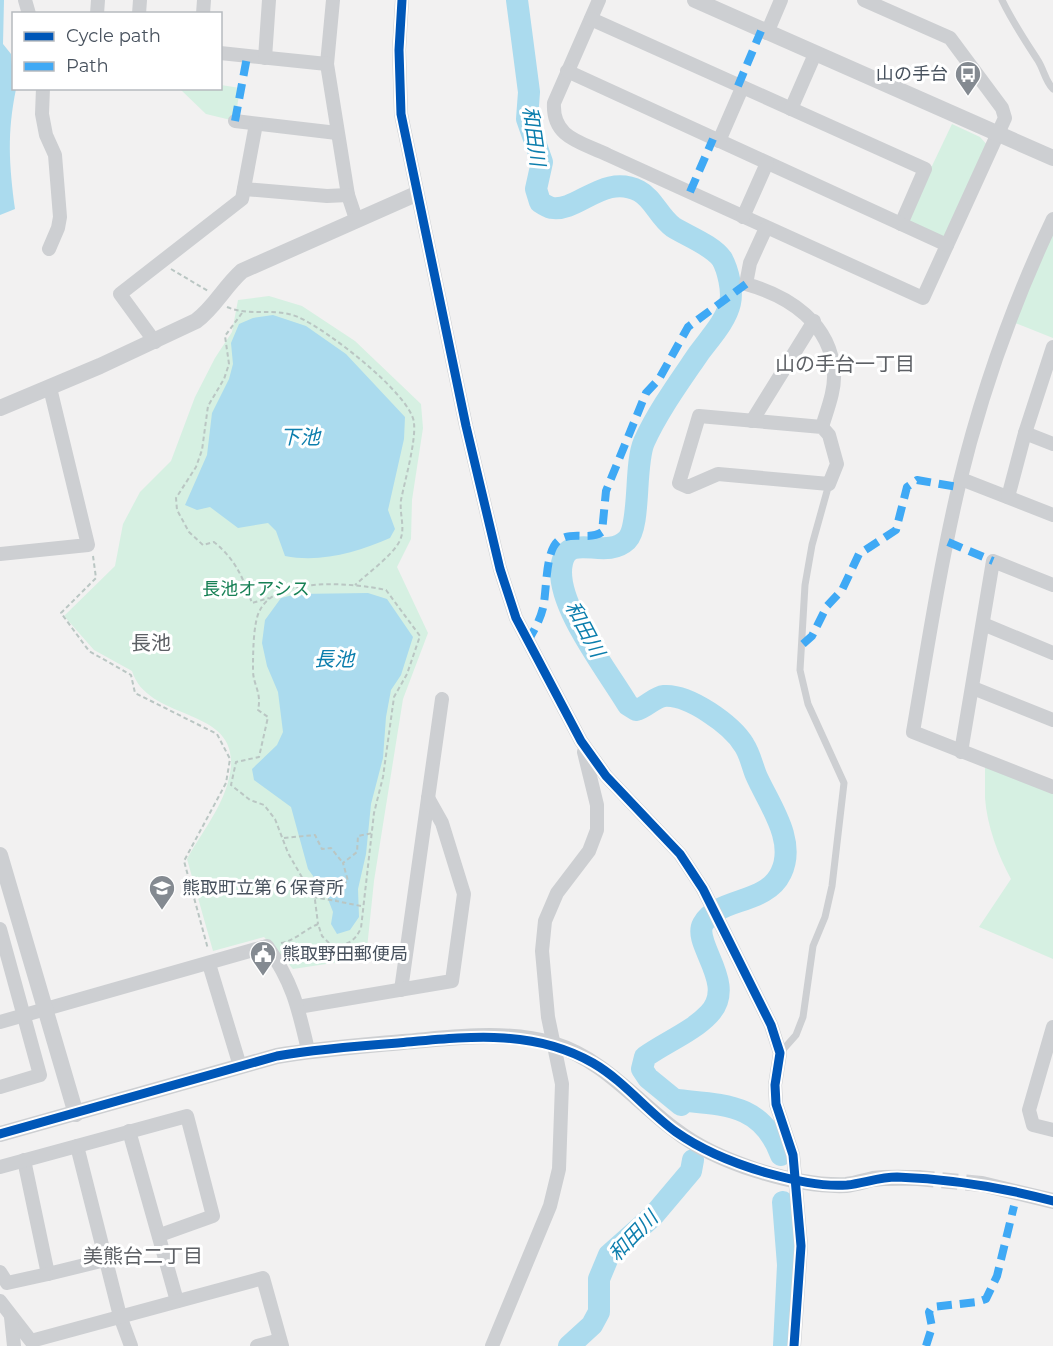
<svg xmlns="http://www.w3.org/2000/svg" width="1053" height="1346" font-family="Montserrat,'Noto Sans JP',sans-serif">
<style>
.green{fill:#d6f0e2}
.water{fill:#abdbee}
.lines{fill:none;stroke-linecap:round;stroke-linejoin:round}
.river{stroke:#abdbee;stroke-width:22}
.tertiary-tunnel{stroke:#d0d1d4;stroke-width:16;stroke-dasharray:16 8;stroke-linecap:butt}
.path{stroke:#bac6c3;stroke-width:2;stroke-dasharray:4.5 3;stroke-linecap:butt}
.service{stroke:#cdcfd2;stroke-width:7}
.minor{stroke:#cdcfd2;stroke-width:14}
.tertiary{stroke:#cdcfd2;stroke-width:16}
.quiet{stroke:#3fa9f5;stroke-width:8;stroke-dasharray:15 8;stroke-linecap:butt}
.cycleway-casing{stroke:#fff;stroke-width:13}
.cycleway{stroke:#0057b8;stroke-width:9}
.labels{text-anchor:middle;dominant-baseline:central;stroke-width:6;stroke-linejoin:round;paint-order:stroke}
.poi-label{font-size:18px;fill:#48525e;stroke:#fff;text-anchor:start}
.park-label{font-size:18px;fill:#178155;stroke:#fff}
.water-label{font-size:20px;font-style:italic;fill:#0c7ead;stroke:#fff}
.neighbourhood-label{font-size:20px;fill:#5d6065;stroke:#fff}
</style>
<rect width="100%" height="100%" fill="#f2f1f1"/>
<g class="green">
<path d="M221 85 240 88 235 121 206 114 180 89 220 88Z"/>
<path d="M952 124 980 137 989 147 947 245 901 224 925 169 932 166Z"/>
<path d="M1053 231V338L1010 321Z"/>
<path d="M269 296 302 306 355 341 421 404 423 428 412 500 411 539 397 567 428 633 403 699 374 881 366 958 293 969 264 937 213 951 187 859C200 835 221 809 228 782 250 703 149 726 132 671L94 650 64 616 115 566 123 524 140 492 171 461 195 397 215 358 232 332 238 300Z"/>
<path d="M985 761 1053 787V959L979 927 1011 879C998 855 987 826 985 798 985 786 985 773 985 761Z"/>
</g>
<g class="water">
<path d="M0 0H4L3 44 11 54 14 88 16 89C7 133 9 164 15 209L0 215Z"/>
<path d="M273 315 306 326 346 354 405 417 404 439 388 510 395 529 390 538C358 552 321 563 285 556L276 531 268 523 238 528 210 507 197 510 185 505 207 455 212 413 229 379 233 364 231 343 239 324 253 318Z"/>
<path d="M368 593 387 599 413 637 401 675 391 690 386 717 383 758 371 804 366 854 358 889 359 917 350 930 337 934 331 924 333 912 326 894 308 869 291 807 254 780 252 769 277 745 283 732 278 692 267 666 262 643 265 620 281 598 297 594Z"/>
</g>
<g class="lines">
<g class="river">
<path d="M517 0 529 92 527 119 542 162 536 189 540 202C543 204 548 207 552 208 578 212 604 173 639 191 653 198 659 217 673 227 687 236 712 245 722 259 728 270 733 291 730 303 726 321 710 338 699 353 680 381 658 411 644 442 634 465 641 526 627 540 605 561 569 531 562 563 553 602 608 671 628 705L636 710C646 708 654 697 664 696 689 694 732 725 744 745 750 754 752 765 756 775 768 803 797 840 781 873 766 905 718 897 703 924 692 944 738 984 709 1014 692 1032 666 1042 645 1057L642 1069 648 1078 681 1105"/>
<path d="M677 1100C724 1105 762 1103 781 1155"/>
<path d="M783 1202 788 1265 784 1346"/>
<path d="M569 1346 592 1325 599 1312V1279L609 1255 653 1216 691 1171 693 1160"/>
</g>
<path class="tertiary-tunnel" d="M918 1178 982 1184"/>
<g class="path">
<path d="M171 269 208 291"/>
<path d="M227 307C251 317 274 307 298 317 325 328 412 395 414 423 416 442 405 480 401 500 399 516 407 530 398 544 390 557 367 574 355 585"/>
<path d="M242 313 225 336 229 364 224 379 208 406 202 450 196 467 176 498 177 510 189 532 203 545 214 542C236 560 243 578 252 603L269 598"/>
<path d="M93 556 96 578 61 613 89 651 131 675 135 693 217 734 230 759 226 783 184 861 208 949"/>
<path d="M284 838 315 835 322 849 331 848 343 863"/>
<path d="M313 897 336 901"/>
<path d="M361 906 336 901 339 886 348 881 343 863 357 852 358 836 373 833"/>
<path d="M281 943C296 940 304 930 318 924L322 936 331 945C347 945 354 943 361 928L374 813 383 777 394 697 407 674 420 636 386 590C354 583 277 576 260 610 253 622 253 655 253 670 253 685 262 692 258 710L268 717 259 757 236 762 231 785 250 800 264 805 275 819 288 853 315 900 318 924"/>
</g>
<g class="service">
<path d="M1002 0C1012 21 1024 39 1037 59 1044 69 1044 79 1053 89"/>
<path d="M780 1053 796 1035 803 1017 813 946 825 917 832 886 844 783 808 704 800 670 805 585 812 545 829 484"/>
</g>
<g class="minor">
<path d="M25 0 29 14"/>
<path d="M333 0 327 64 348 195 356 219"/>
<path d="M402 0 399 50 401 114 466 426 500 569 516 618 581 741 606 776 680 854 703 889 771 1025 780 1053 775 1085 776 1104 793 1155 801 1246 794 1346"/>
<path d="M599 0 554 103C552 138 581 142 608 155L923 298 1005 118 1002 108 950 38 864 0"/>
<path d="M97 14 98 0"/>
<path d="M139 14 140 0"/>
<path d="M203 14 204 0"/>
<path d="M591 19 925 169 901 224"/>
<path d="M767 33 781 0"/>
<path d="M220 53 327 64"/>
<path d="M265 58 269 0"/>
<path d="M567 71 947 245"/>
<path d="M43 88 42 114 46 135 55 155 60 217 58 228 49 249"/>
<path d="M791 109 815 54"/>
<path d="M235 121 337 133"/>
<path d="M719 141 742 88"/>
<path d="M244 189 327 196 348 195"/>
<path d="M743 217 767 163"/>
<path d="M1053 219C1013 303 981 394 959 485 940 566 927 650 913 732L1053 787"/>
<path d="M766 228 750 263 746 284C789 296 831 323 834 373 835 391 827 410 822 427"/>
<path d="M155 342 120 294 242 199 256 124"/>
<path d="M699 416 822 427 829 435 837 464 829 484 718 474 688 487 679 483Z"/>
<path d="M752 421 814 321"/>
<path d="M1025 433 1053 444"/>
<path d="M961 479 1053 515"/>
<path d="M1008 497 1025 433 1053 347"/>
<path d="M0 554 88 545 50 388"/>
<path d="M983 624 1053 653"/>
<path d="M973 688 1053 720"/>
<path d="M961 752 993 561 1053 585"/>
<path d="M0 929 40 1075 0 1087"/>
<path d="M209 964 240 1066"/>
<path d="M401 990 442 699"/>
<path d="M298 1007 452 981 464 894 442 823 428 798"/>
<path d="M0 1022 267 946C293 983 298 1007 308 1050"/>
<path d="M1053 1027 1029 1110 1033 1125 1053 1130"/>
<path d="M129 1131 177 1301"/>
<path d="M77 1146 120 1316 131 1346"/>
<path d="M24 1160 48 1274 105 1260"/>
<path d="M0 1167 187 1116 213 1216 160 1235"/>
<path d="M0 1272 7 1283 48 1274"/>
<path d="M0 1301 31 1341 263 1278 282 1346"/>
<path d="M11 1317 14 1346"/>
<path d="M257 1346 280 1340"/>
<path d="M492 1346 550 1206 559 1169 562 1084 548 1017 542 951 545 921 557 893 589 851 597 830V805L584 752"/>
</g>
<g class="tertiary">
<path d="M695 0 1053 158"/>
<path d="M0 408 100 366 196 321C215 307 224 287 242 271L416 194"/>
<path d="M0 855 76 1114"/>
<path d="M0 1134 277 1056C319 1049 361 1046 403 1042 452 1038 505 1030 553 1044 603 1059 635 1100 675 1130 716 1162 794 1187 846 1185 855 1184 864 1181 873 1179 888 1177 903 1178 918 1178"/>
<path d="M982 1184 1053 1201"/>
</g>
<g class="quiet">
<path d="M738 86 761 31"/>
<path d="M235 121 247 57"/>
<path d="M690 192 713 139"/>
<path d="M948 542 993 561"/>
<path d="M527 642C534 631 540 620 543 608 547 591 545 552 558 541 572 530 589 541 602 532L606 491 646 393 659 379 688 327 746 284"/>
<path d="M803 644 812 636 827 606 842 590 859 554 896 530 907 487 917 480 958 487"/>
<path d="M926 1346 932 1327 929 1312 932 1307 977 1302 986 1299 997 1276 1014 1206"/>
</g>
<g class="cycleway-casing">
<g id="cycleway">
<path d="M402 0 399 50 401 114 466 426 500 569 516 618 581 741 606 776 680 854 703 889 771 1025 780 1053 775 1085 776 1104 793 1155 801 1246 794 1346"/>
<path d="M0 1134 277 1056C317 1049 357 1046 398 1043 465 1037 532 1028 593 1063 624 1081 647 1111 676 1132 703 1151 736 1164 767 1173 793 1180 821 1187 847 1185 864 1183 880 1177 897 1177 950 1179 1001 1187 1053 1201"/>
</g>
</g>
<use href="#cycleway" class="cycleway"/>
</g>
<defs>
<g id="bus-pin" transform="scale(1.35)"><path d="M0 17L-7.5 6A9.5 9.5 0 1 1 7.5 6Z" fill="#848a91" stroke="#fff"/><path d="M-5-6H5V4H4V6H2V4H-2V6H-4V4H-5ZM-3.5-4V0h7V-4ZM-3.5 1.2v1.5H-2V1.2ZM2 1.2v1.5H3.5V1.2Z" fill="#fff"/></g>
<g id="school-pin" transform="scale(1.35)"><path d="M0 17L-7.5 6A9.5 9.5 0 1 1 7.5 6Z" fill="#848a91" stroke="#fff"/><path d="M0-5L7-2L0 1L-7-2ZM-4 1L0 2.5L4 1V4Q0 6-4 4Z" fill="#fff"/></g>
<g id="civic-pin" transform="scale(1.35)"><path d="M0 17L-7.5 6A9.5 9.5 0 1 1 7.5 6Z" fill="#848a91" stroke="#fff"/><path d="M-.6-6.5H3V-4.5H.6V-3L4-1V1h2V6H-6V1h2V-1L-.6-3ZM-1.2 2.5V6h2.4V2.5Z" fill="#fff"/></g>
</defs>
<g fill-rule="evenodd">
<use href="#bus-pin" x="968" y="74"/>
<use href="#school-pin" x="162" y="888"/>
<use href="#civic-pin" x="263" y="954"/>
</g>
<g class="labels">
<g class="poi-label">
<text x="948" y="74" text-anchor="end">山の手台</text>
<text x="182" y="888">熊取町立第６保育所</text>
<text x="282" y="954">熊取野田郵便局</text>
</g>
<g class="park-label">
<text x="256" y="589">長池オアシス</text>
</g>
<g class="water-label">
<text transform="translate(534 136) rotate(82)">和田川</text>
<text x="300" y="437">下池</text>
<text transform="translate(585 629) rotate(62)">和田川</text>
<text x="334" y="659">長池</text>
<text transform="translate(633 1236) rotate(-46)">和田川</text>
</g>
<g class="neighbourhood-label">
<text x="845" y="364">山の手台一丁目</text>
<text x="151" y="643">長池</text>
<text x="143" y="1256">美熊台二丁目</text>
</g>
</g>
<rect x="12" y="12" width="210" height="78" fill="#ffffff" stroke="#b6babf" stroke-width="1.5"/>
<rect x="24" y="32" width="30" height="9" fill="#0057b8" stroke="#b6babf" stroke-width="1.5"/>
<text x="66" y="42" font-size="18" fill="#48525e">Cycle path</text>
<rect x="24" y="62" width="30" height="9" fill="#3fa9f5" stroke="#b6babf" stroke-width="1.5"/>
<text x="66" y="72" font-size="18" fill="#48525e">Path</text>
</svg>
